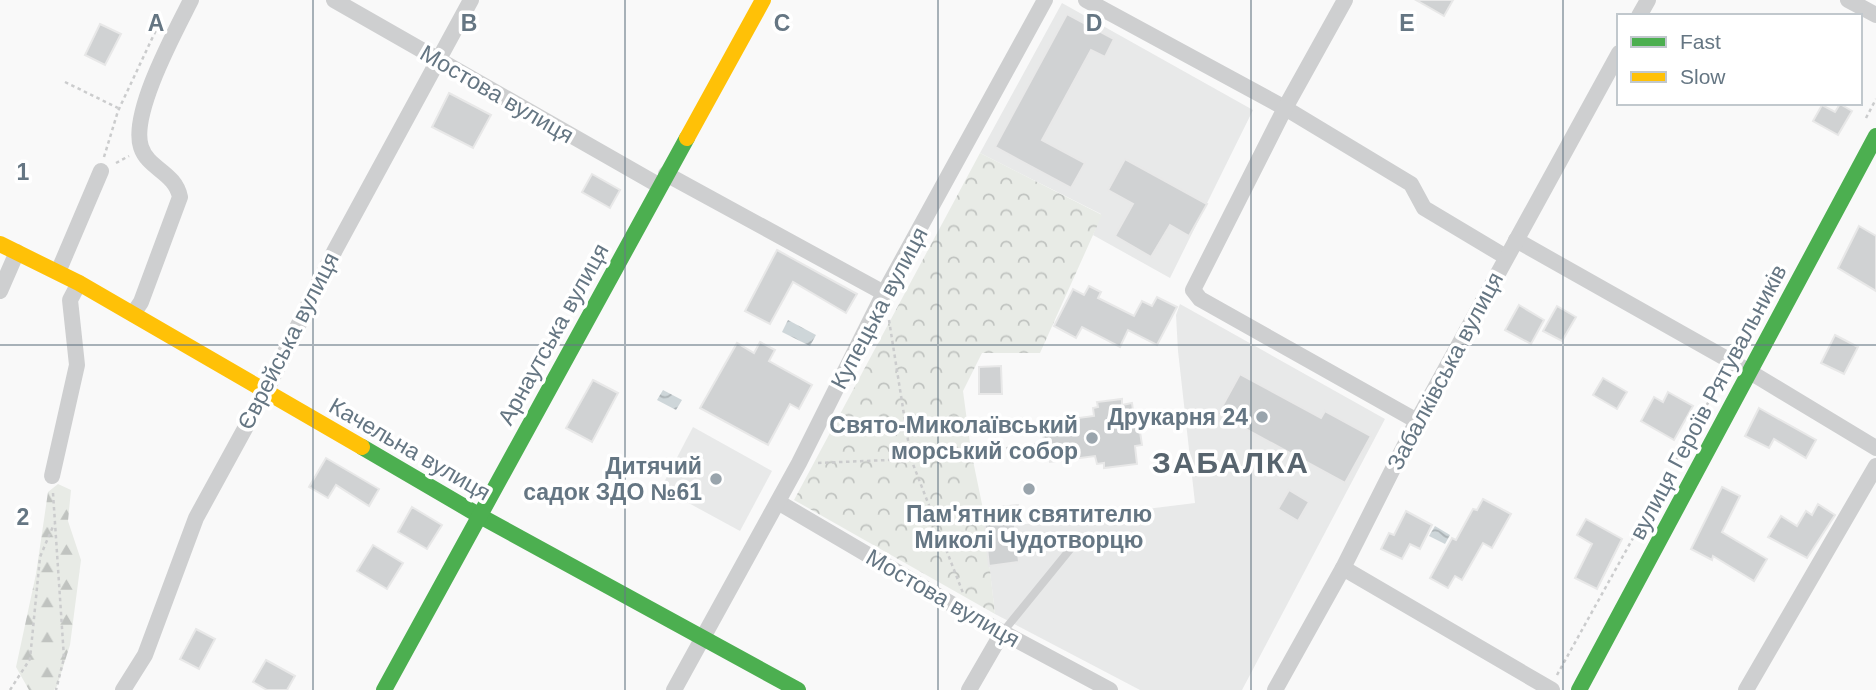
<svg xmlns="http://www.w3.org/2000/svg" width="1876" height="690" font-family="Arial,sans-serif">
<style>
.built{fill:#e8e9e9}
.forest{fill:url(#forest-firs)}
.park{fill:url(#park-crowns)}
.water{fill:url(#water-waves)}
.building{fill:#d0d2d3;stroke:#e8e8e8;stroke-width:2}
.lines{fill:none;stroke-linecap:round;stroke-linejoin:round}
.path{stroke:#cbcccd;stroke-width:2.5;stroke-dasharray:3.5 3.5;stroke-linecap:butt}
.lane{stroke:#cecfd0;stroke-width:8}
.street{stroke:#cecfd0;stroke-width:16}
.fast{stroke:#4caf50;stroke-width:16}
.slow{stroke:#ffc107;stroke-width:16}
.grid{fill:none;stroke:#657683;stroke-width:2;stroke-opacity:0.55}
.poi-dot{fill:#99a4ac;stroke:#fff;stroke-width:2.5}
.labels{text-anchor:middle;dominant-baseline:central;stroke-width:7;stroke-linejoin:round;paint-order:stroke}
.street-label{font-size:23px;fill:#657683;stroke:#fff}
.poi-label{font-size:23px;font-weight:bold;fill:#657683;stroke:#fff;text-anchor:end}
.district-label{font-size:30px;font-weight:bold;letter-spacing:2px;fill:#57646e;stroke:#fff}
.grid-label{font-size:23px;text-anchor:middle;font-weight:bold;fill:#657683;stroke:#fff;stroke-width:7;stroke-linejoin:round;paint-order:stroke}
</style>
<defs>
<pattern id="forest-firs" width="22" height="20" patternUnits="userSpaceOnUse" patternTransform="scale(1.75)"><rect width="22" height="20" fill="#e8ebe6"/><path d="M5 1l3.5 6h-7zM16 11l3.5 6h-7z" fill="#c0c3c0"/></pattern>
<pattern id="park-crowns" width="20" height="18" patternUnits="userSpaceOnUse" patternTransform="scale(1.75)"><rect width="20" height="18" fill="#e8ebe6"/><path d="M2 6a3 3 0 1 1 6 0M12 15a3 3 0 1 1 6 0" fill="none" stroke="#c0c3c0"/></pattern>
<pattern id="water-waves" width="16" height="10" patternUnits="userSpaceOnUse" patternTransform="scale(1.75)"><rect width="16" height="10" fill="#ced6d9"/><path d="M0 5q4-4 8 0t8 0" fill="none" stroke="#abb2b5"/></pattern>
</defs>
<rect width="100%" height="100%" fill="#f9f9f9"/>
<g class="built">
<path d="M1062 3 1253 110 1170 278 1093 235 1101 214 980 153Z"/>
<path d="M1180 304 1385 419 1242 690H1140L995 614 985 529 1195 503 1178 351 1176 315Z"/>
<path d="M693 427 772 471 740 531 661 488Z"/>
</g>
<path class="forest" d="M58 484 71 490 68 521 81 560 70 645 57 686 54 690H29L16 667 36 574 48 492Z"/>
<path class="park" d="M980 153 1102 215 1040 353H982L963 391 971 451 983 509 995 614 794 500Z"/>
<g class="water">
<path d="M788 320 816 335 810 346 782 332Z"/>
<path d="M663 390 682 400 676 410 657 400Z"/>
<path d="M1435 526 1450 535 1445 544 1429 536Z"/>
</g>
<g class="building">
<path d="M1416 0H1453L1444 16Z"/>
<path d="M1067 14 1114 39 1105 57 1091 50 1042 140 1085 163 1071 188 995 147Z"/>
<path d="M100 24 121 34 105 65 85 55Z"/>
<path d="M449 93 491 115 473 148 432 127Z"/>
<path d="M1840 104 1852 111 1838 135 1813 121 1822 105 1835 112Z"/>
<path d="M1125 159 1207 204 1189 236 1170 225 1151 257 1115 236 1133 204 1108 190Z"/>
<path d="M592 174 620 190 610 208 582 192Z"/>
<path d="M1859 226 1876 236V291L1838 268Z"/>
<path d="M777 250 857 294 846 313 793 282 770 324 745 311Z"/>
<path d="M1089 286 1101 292 1098 298 1134 316 1142 301 1152 306 1157 297 1177 307 1157 345 1128 330 1120 347 1082 327 1076 338 1054 326 1073 289 1084 295Z"/>
<path d="M1519 305 1544 320 1531 344 1505 330Z"/>
<path d="M1557 306 1576 317 1562 341 1543 331Z"/>
<path d="M1835 335 1858 347 1844 374 1821 363Z"/>
<path d="M760 342 775 350 769 361 812 385 799 409 790 404 768 445 700 408 737 343 754 353Z"/>
<path d="M1001 366 1002 394H979V367Z"/>
<path d="M1240 374 1321 418 1325 411 1371 436 1345 483 1218 414Z"/>
<path d="M1603 378 1627 392 1617 409 1593 395Z"/>
<path d="M593 380 618 393 592 442 566 428Z"/>
<path d="M1668 392 1693 406 1674 440 1641 421 1654 397 1663 402Z"/>
<path d="M1122 399V405L1132 403 1134 418H1138L1142 445 1135 446 1137 464 1104 468V463L1097 464 1095 456 1050 462 1049 454H1046L1043 433 1050 432 1048 422 1094 416 1093 408 1098 407 1097 402Z"/>
<path d="M1759 408 1816 440 1806 458 1774 439 1769 448 1745 436Z"/>
<path d="M326 458 379 489 369 506 336 485 328 498 309 487Z"/>
<path d="M1722 487 1740 496 1722 532 1767 559 1754 581 1713 556 1712 560 1691 549Z"/>
<path d="M1289 490 1309 502 1298 521 1278 509Z"/>
<path d="M1483 499 1511 514 1492 548 1483 543 1462 580 1455 576 1448 588 1430 578 1452 538 1456 540 1473 509 1477 510Z"/>
<path d="M1818 504 1835 515 1807 558 1768 537 1781 516 1797 526 1806 511 1812 515Z"/>
<path d="M1018 505 1020 525 1015 526 1019 562 989 566 983 509Z"/>
<path d="M412 507 442 525 427 549 398 532Z"/>
<path d="M1406 511 1432 525 1420 549 1410 544 1402 559 1381 549 1389 533 1394 535Z"/>
<path d="M1586 519 1622 539 1597 589 1575 578 1592 544 1577 535Z"/>
<path d="M373 545 403 563 387 589 357 571Z"/>
<path d="M196 629 215 639 199 669 180 659Z"/>
<path d="M266 660 295 676 287 690H267L253 682Z"/>
</g>
<g class="lines">
<g class="path">
<path d="M65 82 118 108"/>
<path d="M1866 118 1876 99"/>
<path d="M104 157 118 111 157 28"/>
<path d="M116 163 129 156"/>
<path d="M889 320 911 459 963 593"/>
<path d="M818 463 911 459 1044 444"/>
<path d="M53 493 64 658 56 690"/>
<path d="M1557 675 1724 374"/>
<path d="M10 690 30 659 40 557 54 524"/>
</g>
<path class="lane" d="M1002 633 1072 547"/>
<g class="street">
<path d="M334 0 660 186"/>
<path d="M1086 0 1285 108 1411 184 1424 208 1506 257"/>
<path d="M1345 0 1285 108 1193 290 1200 299 1417 421"/>
<path d="M1848 0 1876 15"/>
<path d="M1639 16 1648 0"/>
<path d="M666 174 884 293"/>
<path d="M1516 240 1750 372 1876 448"/>
<path d="M58 272 101 171"/>
<path d="M0 291 17 252"/>
<path d="M133 314 141 302 180 197C175 172 148 169 141 147 130 114 175 32 191 0"/>
<path d="M52 476 77 365 70 300 79 283"/>
<path d="M778 502 972 616 1110 690"/>
<path d="M1343 568 1552 690"/>
<path d="M123 690 145 655 196 518 271 381 335 250 471 0"/>
<path d="M674 690 799 463 884 293 1045 0"/>
<path d="M969 690 1002 633"/>
<path d="M1275 690 1343 568 1417 421 1619 53"/>
<path d="M1746 690 1876 466"/>
</g>
<g class="fast">
<path d="M362 447 480 516 798 690"/>
<path d="M384 690 687 138"/>
<path d="M1579 690 1876 136"/>
</g>
<g class="slow">
<path d="M687 138 763 0"/>
<path d="M0 244 79 283 362 447"/>
</g>
</g>
<path class="grid" d="M313 0V690M625 0V690M938 0V690M1251 0V690M1563 0V690M0 345H1876"/>
<g class="poi-dot">
<circle cx="1262" cy="417" r="7"/>
<circle cx="1092" cy="438" r="7"/>
<circle cx="716" cy="479" r="7"/>
<circle cx="1029" cy="489" r="7"/>
</g>
<g class="labels">
<g class="street-label">
<text transform="translate(497 94) rotate(30)">Мостова вулиця</text>
<text transform="translate(879 308) rotate(-62)">Купецька вулиця</text>
<text transform="translate(553 334) rotate(-61)">Арнаутська вулиця</text>
<text transform="translate(288 341) rotate(-63)">Єврейська вулиця</text>
<text transform="translate(1445 371) rotate(-62)">Забалківська вулиця</text>
<text transform="translate(1708 402) rotate(-62)">вулиця Героїв Рятувальників</text>
<text transform="translate(410 449) rotate(30)">Качельна вулиця</text>
<text transform="translate(943 598) rotate(30)">Мостова вулиця</text>
</g>
<g class="poi-label">
<text x="1248" y="417">Друкарня 24</text>
<text x="1078" y="425">Свято-Миколаївський<tspan x="1078" dy="26">морський собор</tspan></text>
<text x="702" y="466">Дитячий<tspan x="702" dy="26">садок ЗДО №61</tspan></text>
<text x="1029" y="514" text-anchor="middle">Пам'ятник святителю<tspan x="1029" dy="26">Миколі Чудотворцю</tspan></text>
</g>
<g class="district-label">
<text x="1231" y="462">ЗАБАЛКА</text>
</g>
</g>
<g class="grid-label">
<text x="156" y="31">A</text>
<text x="469" y="31">B</text>
<text x="782" y="31">C</text>
<text x="1094" y="31">D</text>
<text x="1407" y="31">E</text>
<text x="23" y="180">1</text>
<text x="23" y="525">2</text>
</g>
<rect x="1617" y="14" width="245" height="91" fill="#ffffff" stroke="#c1c8cd" stroke-width="2"/>
<rect x="1631" y="37" width="35" height="10" fill="#4caf50" stroke="#c1c8cd" stroke-width="2"/>
<text x="1680" y="49" font-size="21" fill="#657683">Fast</text>
<rect x="1631" y="72" width="35" height="10" fill="#ffc107" stroke="#c1c8cd" stroke-width="2"/>
<text x="1680" y="84" font-size="21" fill="#657683">Slow</text>
</svg>
